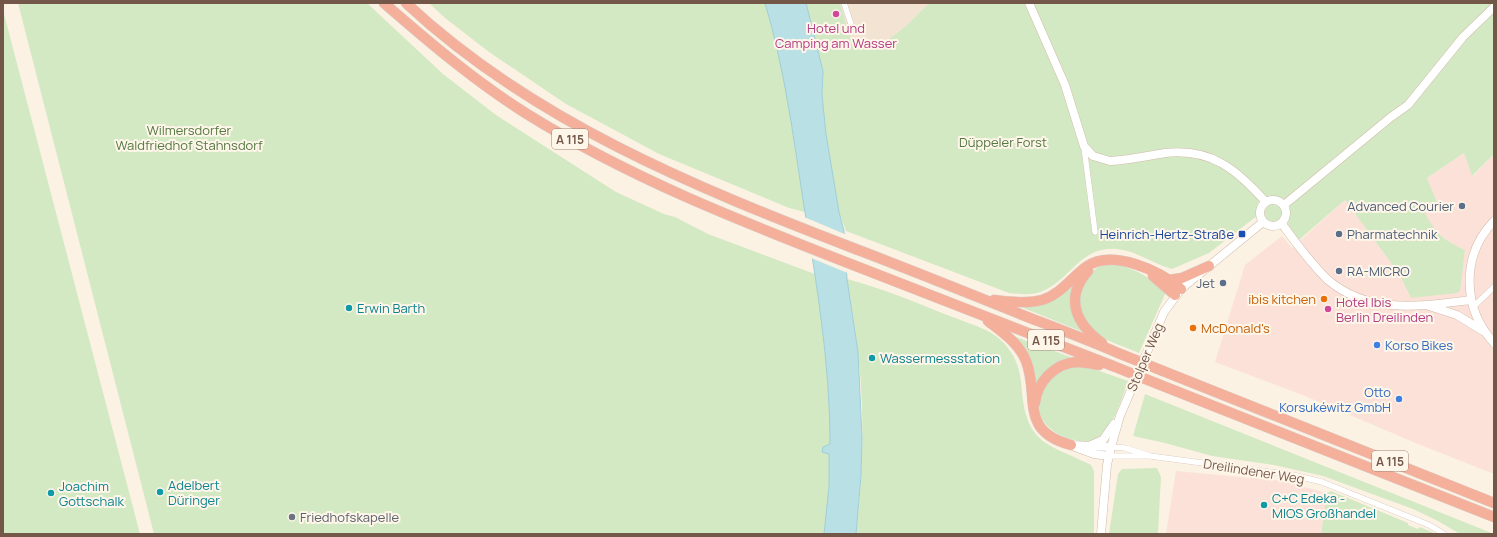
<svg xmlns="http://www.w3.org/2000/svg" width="1497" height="537" font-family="Manrope,sans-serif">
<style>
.residential{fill:#f3e3d2}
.commercial{fill:#fce1d8}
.green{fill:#d3e9c3}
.water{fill:#b9e0e5;stroke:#9fcfd6}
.pier{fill:#fcf2e4}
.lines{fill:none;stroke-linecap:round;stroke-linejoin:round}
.street-casing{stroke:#cdb9ab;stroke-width:6}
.secondary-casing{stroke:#d2bbab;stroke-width:9}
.highway-casing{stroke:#d8d0cc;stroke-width:11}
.street{stroke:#fff;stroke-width:5.5}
.secondary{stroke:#fff;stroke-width:8}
.highway{stroke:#f5b09c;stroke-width:10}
.highway-bridge-casing{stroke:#d8d0cc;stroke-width:11;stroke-linecap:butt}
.highway-bridge{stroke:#f5b09c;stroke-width:10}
.hotel-dot{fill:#d1479c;stroke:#fff6ea;stroke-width:1.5}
.service-dot{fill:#5c6f8a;stroke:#fff6ea;stroke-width:1.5}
.transit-dot{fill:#1a4fb4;stroke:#fff6ea;stroke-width:1.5}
.food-dot{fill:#e8710a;stroke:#fff6ea;stroke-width:1.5}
.culture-dot{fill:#0f9aa8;stroke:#fff6ea;stroke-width:1.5}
.shop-dot{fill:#3f7fe0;stroke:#fff6ea;stroke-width:1.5}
.worship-dot{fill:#6b7280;stroke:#fff6ea;stroke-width:1.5}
.labels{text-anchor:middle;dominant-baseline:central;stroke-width:4;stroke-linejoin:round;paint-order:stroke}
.shield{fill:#fff6ea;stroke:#9d877a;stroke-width:1}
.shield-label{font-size:12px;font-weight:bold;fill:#73584a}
.hotel-label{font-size:13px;fill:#b23c85;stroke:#fff6ea}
.park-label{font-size:13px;fill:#547942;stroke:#fff6ea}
.service-label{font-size:13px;fill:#4e5e75;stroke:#fff6ea;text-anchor:end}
.transit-label{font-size:13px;fill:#164399;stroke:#fff6ea;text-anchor:end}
.food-label{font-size:13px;fill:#c56008;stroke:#fff6ea;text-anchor:end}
.culture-label{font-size:13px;fill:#0d838f;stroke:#fff6ea;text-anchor:start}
.shop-label{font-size:13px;fill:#366cbe;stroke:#fff6ea;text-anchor:start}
.street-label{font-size:13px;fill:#73584a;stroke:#fff6ea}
.worship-label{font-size:13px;fill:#5b616d;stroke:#fff6ea;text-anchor:start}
</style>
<rect width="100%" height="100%" fill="#fcf2e4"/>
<path class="residential" d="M840 3H929L907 25 884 43H852Z"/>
<g class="commercial">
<path d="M1464 153 1473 176 1494 154V474L1418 444 1305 396 1215 362 1245 265 1282 236 1292 248 1345 200 1399 274 1411 298 1462 268 1465 250 1449 242 1434 230 1424 211 1437 202 1427 178Z"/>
<path d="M1176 471 1282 481 1327 493 1321 534H1166Z"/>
</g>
<g class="green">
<path d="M18 3H367L443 74 496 115 616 192 664 214 675 217 708 234 815 274C823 331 830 387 830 444L823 447 822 452 829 453V486L824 534H154Z"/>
<path d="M429 3H765L783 71 805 212 789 208 659 154 566 104 489 52 445 18Z"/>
<path d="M806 3H840L852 43H884L907 25 929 3H1494V154L1472 176 1464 153 1427 178 1437 202 1424 211C1436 234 1442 239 1465 250L1460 291 1457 293 1411 298 1399 274 1345 200 1299 240 1288 225 1290 205 1287 198 1283 200 1264 197 1258 203 1257 216 1209 253 1172 269C1153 264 1137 251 1117 249 1081 246 1072 277 1045 290 1034 296 1020 294 1009 293L846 231 839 212 826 134 822 95 823 71Z"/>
<path d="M3 10 140 534H3Z"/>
<circle cx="1274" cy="214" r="10"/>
<path d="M1112 264C1133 267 1150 277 1166 292L1139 353C1124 346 1107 342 1094 332 1074 317 1074 280 1097 268 1101 265 1107 265 1112 264Z"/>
<path d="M1080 275 1074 293 1088 334 1016 305H1030Z"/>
<path d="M847 279C880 288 911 300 942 313 957 319 973 324 988 331 996 335 1005 343 1010 351 1019 363 1021 378 1022 392 1027 446 1050 444 1091 465L1094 471V534H856C863 474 865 412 858 352 855 327 851 303 847 279Z"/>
<path d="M1009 334 1048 350 1049 349 1076 359 1037 389 1034 379Z"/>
<path d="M1071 367H1088L1128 381C1123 396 1112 430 1099 438 1091 443 1084 442 1075 440 1048 435 1026 410 1047 384 1049 381 1052 376 1054 374 1059 371 1066 369 1071 367Z"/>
<path d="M1145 394 1494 534H1460L1438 521 1413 509 1323 476 1274 465 1212 456 1165 443 1133 436Z"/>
<path d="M1157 468 1161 477 1158 534H1109L1118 474 1122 469Z"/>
<path d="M1331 491 1408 523V525L1418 529 1420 527 1436 534H1321L1327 493Z"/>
</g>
<path class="water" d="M765 3H806L823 71 822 95 826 134 839 212 844 231 847 279 858 352 862 438 861 475 856 534H824L829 486V454L822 452 823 447 830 444C830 362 816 280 803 200 793 133 784 67 765 3Z"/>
<path class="pier" d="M804 217 847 235 850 274 811 258Z"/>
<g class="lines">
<g class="street-casing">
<g id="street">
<path d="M844 3 852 27"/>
<path d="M1084 147 1095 232"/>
<path d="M1473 307 1494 287"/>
<path d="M1111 447 1125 448 1148 455"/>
<path d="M1109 456H1150L1293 475 1322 482 1429 525 1444 534"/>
</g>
</g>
<g class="secondary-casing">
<g id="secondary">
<path d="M1029 3 1065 85 1084 146 1093 156 1110 161C1129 160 1147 156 1165 153 1213 148 1236 170 1266 202"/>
<circle cx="1273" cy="213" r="13"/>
<path d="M1284 205 1391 117 1408 105 1463 37 1494 7"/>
<path d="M1494 221C1461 255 1462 308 1494 343"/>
<path d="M1282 224C1296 243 1311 264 1328 280 1369 315 1421 306 1471 300"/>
<path d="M1429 306 1457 315 1483 331"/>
<path d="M1071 445 1111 447"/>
<path d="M1089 446 1103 440 1114 424"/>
<path d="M1075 447 1094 454 1109 456"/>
<path d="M1101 534 1107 465 1111 447 1120 416 1164 312 1181 289 1263 222"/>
</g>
</g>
<g class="highway-casing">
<g id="highway">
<path d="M384 3C430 43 476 82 527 114 628 177 738 220 848 263 937 298 1025 332 1113 366"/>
<path d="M406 3C532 121 695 187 853 248 911 270 968 293 1025 316 1056 328 1088 340 1118 353"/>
<path d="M1088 271C1064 298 1076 324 1102 343"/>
<path d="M1153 276 1175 295"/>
<path d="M1169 280 1182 278 1209 266"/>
<path d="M994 300C1009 302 1027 304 1042 300 1061 294 1071 278 1086 267 1112 248 1160 271 1181 289"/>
<path d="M988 321C1002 332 1019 343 1026 361 1040 396 1018 431 1071 445"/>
<path d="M1163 371 1494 503"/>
<path d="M1158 384 1494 517"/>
<path d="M1035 403C1037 382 1055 363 1077 362 1084 362 1092 364 1099 365"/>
</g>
</g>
<use href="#street" class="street"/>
<use href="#secondary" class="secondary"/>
<use href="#highway" class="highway"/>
<g class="highway-bridge-casing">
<g id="highway-bridge">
<path d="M1118 353 1163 371"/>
<path d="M1113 366 1158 384"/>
</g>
</g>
<use href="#highway-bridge" class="highway-bridge"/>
</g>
<g class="hotel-dot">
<circle cx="836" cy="14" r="4"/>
<circle cx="1328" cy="309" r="4"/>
</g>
<g class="service-dot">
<circle cx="1462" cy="206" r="4"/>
<circle cx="1339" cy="234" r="4"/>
<circle cx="1339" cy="271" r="4"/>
<circle cx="1223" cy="283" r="4"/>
</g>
<rect class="transit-dot" x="1238" y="230" width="8" height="8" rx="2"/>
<g class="food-dot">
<circle cx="1324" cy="299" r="4"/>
<circle cx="1193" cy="328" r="4"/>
</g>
<g class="culture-dot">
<circle cx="349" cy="308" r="4"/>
<circle cx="872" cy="358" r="4"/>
<circle cx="160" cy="492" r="4"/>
<circle cx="51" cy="493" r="4"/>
<circle cx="1264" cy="505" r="4"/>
</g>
<g class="shop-dot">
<circle cx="1377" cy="345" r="4"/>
<circle cx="1399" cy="399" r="4"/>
</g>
<circle class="worship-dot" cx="292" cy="517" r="4"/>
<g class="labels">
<g class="shield">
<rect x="552" y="129" width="36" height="20" rx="3"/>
<rect x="1028" y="330" width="36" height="20" rx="3"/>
<rect x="1372" y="451" width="36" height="20" rx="3"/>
</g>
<g class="shield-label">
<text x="570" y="139">A 115</text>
<text x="1046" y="340">A 115</text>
<text x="1390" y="461">A 115</text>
</g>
<g class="hotel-label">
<text x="836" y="28">Hotel und<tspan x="836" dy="15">Camping am Wasser</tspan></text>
<text x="1336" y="302" text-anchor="start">Hotel Ibis<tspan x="1336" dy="15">Berlin Dreilinden</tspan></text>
</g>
<g class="park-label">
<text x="189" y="130">Wilmersdorfer<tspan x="189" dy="15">Waldfriedhof Stahnsdorf</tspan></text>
<text x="1003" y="142">Düppeler Forst</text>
</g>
<g class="service-label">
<text x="1454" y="206">Advanced Courier</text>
<text x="1347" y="234" text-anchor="start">Pharmatechnik</text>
<text x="1347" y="271" text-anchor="start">RA-MICRO</text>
<text x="1215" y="283">Jet</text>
</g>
<g class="transit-label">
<text x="1234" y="234">Heinrich-Hertz-Straße</text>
</g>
<g class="food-label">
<text x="1316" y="299">ibis kitchen</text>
<text x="1201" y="328" text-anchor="start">McDonald's</text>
</g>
<g class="culture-label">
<text x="357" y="308">Erwin Barth</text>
<text x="880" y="358">Wassermessstation</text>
<text x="168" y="485">Adelbert<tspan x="168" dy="15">Düringer</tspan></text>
<text x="59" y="486">Joachim<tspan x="59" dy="15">Gottschalk</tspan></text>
<text x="1272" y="498">C+C Edeka -<tspan x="1272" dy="15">MIOS Großhandel</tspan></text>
</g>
<g class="shop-label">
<text x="1385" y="345">Korso Bikes</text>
<text x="1391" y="392" text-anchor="end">Otto<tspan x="1391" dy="15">Korsukéwitz GmbH</tspan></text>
</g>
<g class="street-label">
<text transform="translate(1145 357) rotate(-67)">Stolper Weg</text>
<text transform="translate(1254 471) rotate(9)">Dreilindener Weg</text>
</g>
<g class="worship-label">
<text x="300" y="517">Friedhofskapelle</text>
</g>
</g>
<rect width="1497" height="537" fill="none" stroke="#73584a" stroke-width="8"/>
</svg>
